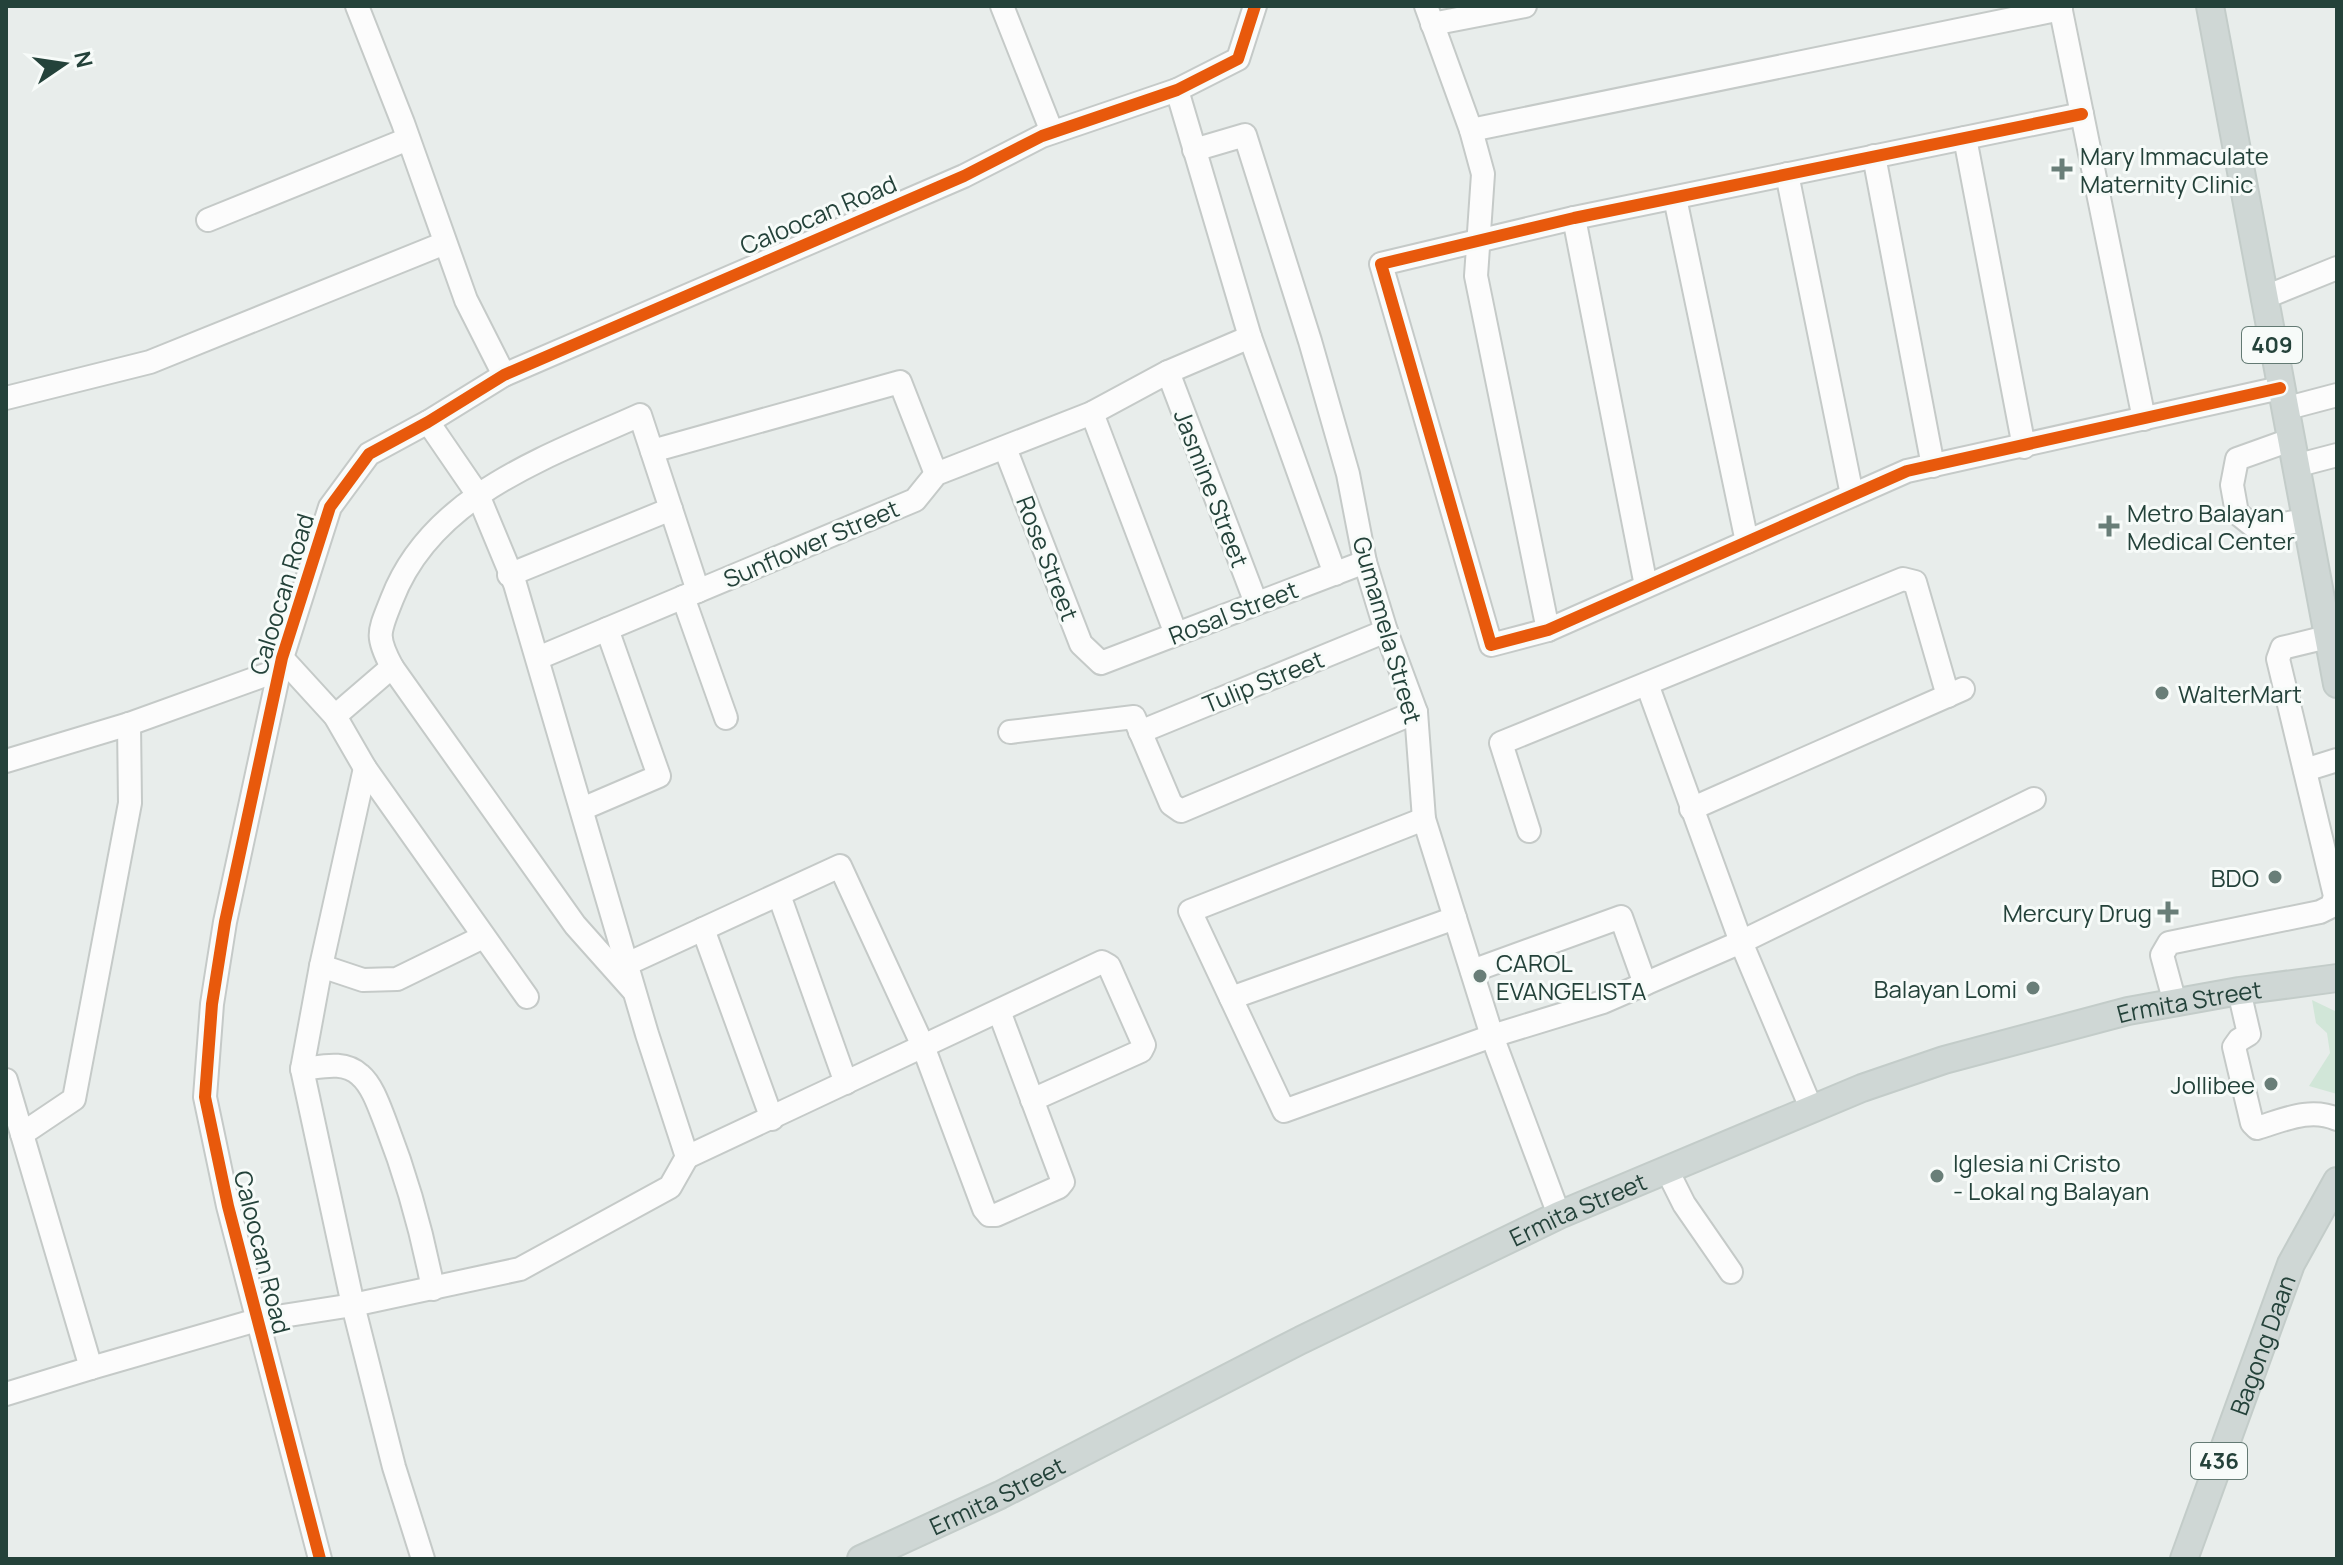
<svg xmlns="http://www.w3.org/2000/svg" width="2343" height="1565" font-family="Manrope,sans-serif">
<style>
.green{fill:#d1e6d8}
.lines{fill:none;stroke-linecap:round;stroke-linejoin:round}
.minor-casing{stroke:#c5cac8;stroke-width:26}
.major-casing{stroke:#c3ccc9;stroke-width:30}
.minor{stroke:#fcfcfc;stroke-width:22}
.major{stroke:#cfd7d5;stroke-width:26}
.cycleway-casing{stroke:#f7fbf9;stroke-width:17}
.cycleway{stroke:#e8590c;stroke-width:12}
.poi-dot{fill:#697e78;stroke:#f7fbf9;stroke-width:3}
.labels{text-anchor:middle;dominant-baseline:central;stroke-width:6;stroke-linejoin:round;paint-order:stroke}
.shield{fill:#f7fbf9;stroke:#637a73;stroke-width:2}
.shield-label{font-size:22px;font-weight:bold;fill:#24423a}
.poi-label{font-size:24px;fill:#24423a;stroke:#f7fbf9;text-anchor:start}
.street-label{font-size:24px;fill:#24423a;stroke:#f7fbf9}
</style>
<rect width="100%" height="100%" fill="#e8edeb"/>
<path class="green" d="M2312 1000 2337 1012V1094L2309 1086 2330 1053 2327 1033 2316 1023Z"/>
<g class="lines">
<g class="minor-casing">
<g id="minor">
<path d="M357 6 403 123 466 300 504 375"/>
<path d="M1002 6 1052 132"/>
<path d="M1426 6 1471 130 1483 174 1476 276 1548 630"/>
<path d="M2060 6 2144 419"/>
<path d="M1432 24 1525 6"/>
<path d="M1177 90 1250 337 1335 574"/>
<path d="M2082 114 1574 218 1381 264 1491 645 1548 630 1907 471 2280 388"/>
<path d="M1471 130 2061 9"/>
<path d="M1965 138 2024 447"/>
<path d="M1194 150 1245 135 1310 341 1348 474 1365 562 1386 631 1416 712 1424 819 1492 1036 1559 1215"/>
<path d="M1874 156 1933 466"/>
<path d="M1787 174 1852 495"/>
<path d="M1675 198 1747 542"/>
<path d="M1574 218 1646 586"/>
<path d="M208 220 408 139"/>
<path d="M2263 298 2337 268"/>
<path d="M1168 372 1256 603"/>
<path d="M6 398 150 362 445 243"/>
<path d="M2284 409 2337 395"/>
<path d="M1092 413 1176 634"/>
<path d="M2290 440 2237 459 2232 485 2237 513 2257 529 2305 520"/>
<path d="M1005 448 1081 644 1101 663 1365 562"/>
<path d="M652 451 900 382 936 474"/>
<path d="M2295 466 2337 455"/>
<path d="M509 575 671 509"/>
<path d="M683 597 726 718"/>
<path d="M282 658 335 716 365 768 527 997"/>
<path d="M538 658 915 500 936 474 1092 413 1168 372 1250 337"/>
<path d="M1647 684 1741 942 1811 1108"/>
<path d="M335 716 392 667"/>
<path d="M1010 732 1134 717 1171 804 1181 811 1416 712"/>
<path d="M1140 732 1386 631"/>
<path d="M6 761 129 724 279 670"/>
<path d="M365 768 321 966 302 1069 353 1305 394 1467 423 1559"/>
<path d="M2305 770 2337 760"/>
<path d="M582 809 659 776 607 629"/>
<path d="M1691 809 1963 689"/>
<path d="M1424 819 1190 911 1284 1111 1492 1036 1603 1002 1741 942 2034 799"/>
<path d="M1529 831 1501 743 1903 579 1915 582 1948 696"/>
<path d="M779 895 846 1083"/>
<path d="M703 929 772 1119"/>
<path d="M627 964 840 866 923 1046 984 1209 989 1215H996L1059 1187 1063 1182 999 1011"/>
<path d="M321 966 363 980 397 979 483 937"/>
<path d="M1472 971 1621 917 1645 984"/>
<path d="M632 989 575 925 392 667C375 635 379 632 392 599 432 495 547 457 640 415L698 591"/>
<path d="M2239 991 2249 1034 2239 1040 2234 1047 2252 1123 2257 1128C2284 1120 2310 1107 2337 1119"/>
<path d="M1231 998 1455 918"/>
<path d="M2175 1003 2162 955 2169 943 2320 912 2332 906 2335 896 2278 659 2282 648 2327 637"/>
<path d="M302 1069C321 1067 344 1060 360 1075 373 1086 380 1109 386 1124 407 1178 422 1232 433 1289"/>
<path d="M6 1080 91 1368 257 1320 353 1305 520 1269 670 1187 687 1157 647 1034 515 584 478 495 428 422"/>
<path d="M22 1134 74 1099 130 803 129 724"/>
<path d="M687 1157 1102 962 1109 966 1144 1045 1141 1051 1032 1100"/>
<path d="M1667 1170 1684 1204 1731 1272"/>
<path d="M6 1394 91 1368"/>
<path d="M320 1559 228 1206 205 1097 212 1004 225 922 282 658 330 507 369 454 428 422 504 375 964 176 1042 136 1177 90 1238 59 1255 6"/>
</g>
</g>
<g class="major-casing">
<g id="major">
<path d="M2210 6 2337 684"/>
<path id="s1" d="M861 1559 1000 1495 1301 1340 1559 1215 1862 1088 1944 1060 2128 1011 2239 991 2337 978"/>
<path id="s2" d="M2184 1559 2291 1264 2337 1181"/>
</g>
</g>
<use href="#minor" class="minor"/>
<use href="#major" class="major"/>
<g class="cycleway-casing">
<g id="cycleway">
<path d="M2082 114 1574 218 1381 264 1491 645 1548 630 1907 471 2280 388"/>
<path d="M320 1559 228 1206 205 1097 212 1004 225 922 282 658 330 507 369 454 428 422 504 375 964 176 1042 136 1177 90 1238 59 1255 6"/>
</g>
</g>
<use href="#cycleway" class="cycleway"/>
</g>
<g class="poi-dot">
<path d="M2058 157h8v8h8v8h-8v8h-8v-8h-8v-8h8z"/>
<path d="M2105 514h8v8h8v8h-8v8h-8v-8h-8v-8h8z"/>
<circle cx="2162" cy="693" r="8"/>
<circle cx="2275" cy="877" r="8"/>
<path d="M2164 900h8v8h8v8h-8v8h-8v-8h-8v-8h8z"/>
<circle cx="1480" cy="976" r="8"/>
<circle cx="2033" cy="988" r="8"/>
<circle cx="2271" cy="1084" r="8"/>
<circle cx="1937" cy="1176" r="8"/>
</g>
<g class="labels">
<g class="shield">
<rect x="2242" y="327" width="60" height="36" rx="6"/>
<rect x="2191" y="1443" width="56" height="36" rx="6"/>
</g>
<g class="shield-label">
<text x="2272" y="345">409</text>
<text x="2219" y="1461">436</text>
</g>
<g class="poi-label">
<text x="2080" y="155">Mary Immaculate<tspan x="2080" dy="28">Maternity Clinic</tspan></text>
<text x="2127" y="512">Metro Balayan<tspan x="2127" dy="28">Medical Center</tspan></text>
<text x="2178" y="693">WalterMart</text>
<text x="2259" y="877" text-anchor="end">BDO</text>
<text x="2152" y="912" text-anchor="end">Mercury Drug</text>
<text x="1496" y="962">CAROL<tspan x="1496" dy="28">EVANGELISTA</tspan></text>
<text x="2017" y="988" text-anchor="end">Balayan Lomi</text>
<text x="2255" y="1084" text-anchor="end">Jollibee</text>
<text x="1953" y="1162">Iglesia ni Cristo<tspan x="1953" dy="28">- Lokal ng Balayan</tspan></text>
</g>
<g class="street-label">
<text transform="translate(818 214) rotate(-23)">Caloocan Road</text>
<text transform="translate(1212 488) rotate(69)">Jasmine Street</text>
<text transform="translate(811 543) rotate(-23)">Sunflower Street</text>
<text transform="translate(1048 558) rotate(69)">Rose Street</text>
<text transform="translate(281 594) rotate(-73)">Caloocan Road</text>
<text transform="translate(1233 612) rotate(-21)">Rosal Street</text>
<text transform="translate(1388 630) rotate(74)">Gumamela Street</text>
<text transform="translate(1263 681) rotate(-22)">Tulip Street</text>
<text stroke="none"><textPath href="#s1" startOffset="1446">Ermita Street</textPath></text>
<text stroke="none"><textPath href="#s1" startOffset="798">Ermita Street</textPath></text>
<text transform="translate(263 1252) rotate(76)">Caloocan Road</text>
<text stroke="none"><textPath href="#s2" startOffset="228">Bagong Daan</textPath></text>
<text stroke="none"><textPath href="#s1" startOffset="150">Ermita Street</textPath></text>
</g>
</g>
<rect width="2343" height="1565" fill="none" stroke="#24423a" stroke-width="16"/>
<g transform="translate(64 64) rotate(77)" stroke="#f7fbf9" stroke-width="6" paint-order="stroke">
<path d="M0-6L14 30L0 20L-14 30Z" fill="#24423a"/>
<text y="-12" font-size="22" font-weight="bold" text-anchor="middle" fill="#24423a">N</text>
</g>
</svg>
